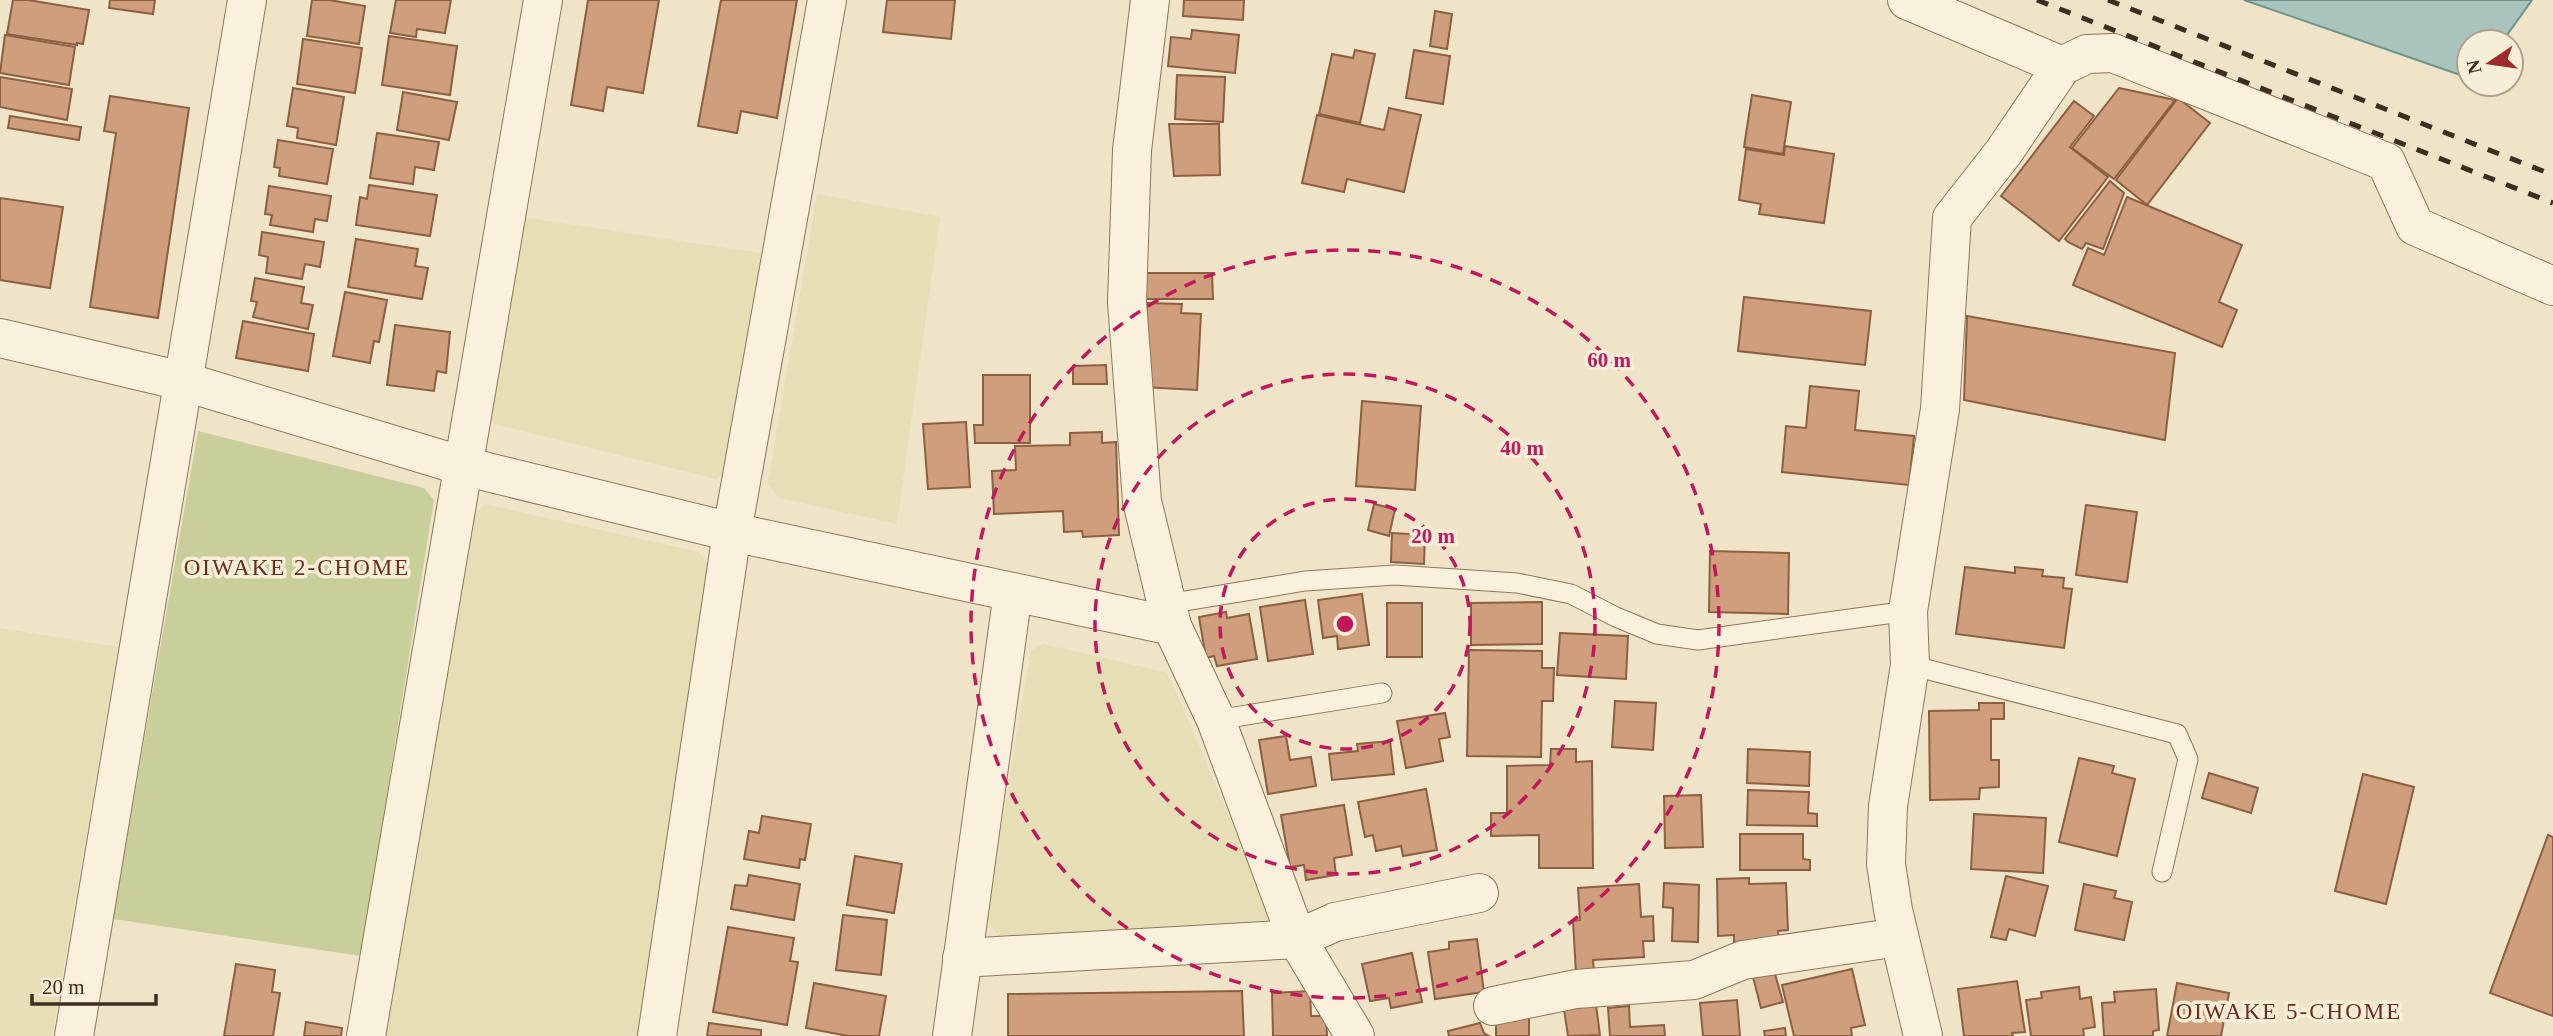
<svg xmlns="http://www.w3.org/2000/svg" width="2553" height="1036" font-family="Georgia,serif">
<style>
.farmland{fill:#e6deb5}
.green{fill:#c9cf9b}
.water{fill:#a9c4bc;stroke:#6f938a;stroke-width:2}
.building{fill:#cf9f7d;stroke:#8d5f41;stroke-width:2}
.lines{fill:none;stroke-linecap:round;stroke-linejoin:round}
.service-casing{stroke:#8d765c;stroke-width:21}
.minor-casing{stroke:#8d765c;stroke-width:40}
.service{stroke:#faf1dc;stroke-width:19}
.minor{stroke:#faf1dc;stroke-width:38}
.rail{stroke:#3d2e20;stroke-width:5;stroke-dasharray:12 12;stroke-linecap:butt}
.ring{fill:none;stroke:#c2185b;stroke-width:3.5;stroke-dasharray:12 9}
.labels{text-anchor:middle;dominant-baseline:central;stroke-width:7;stroke-linejoin:round;paint-order:stroke}
.neighbourhood-label{font-size:23px;letter-spacing:2px;fill:#6b2e1e;stroke:#f7eed8}
.centre{fill:#c2185b;stroke:#f7eed8;stroke-width:3.5}
.ring-label{font-size:21px;text-anchor:middle;font-weight:bold;fill:#c2185b;stroke:#f7eed8;stroke-width:7;stroke-linejoin:round;paint-order:stroke}
</style>
<rect width="100%" height="100%" fill="#f0e4c8"/>
<g class="farmland">
<path d="M817 194 940 217 897 524 779 498 768 483Z"/>
<path d="M523 217 765 254 729 469 716 479 494 424 486 411Z"/>
<path d="M485 504 699 552 714 574 637 1036H385L472 516Z"/>
<path d="M0 628 118 647 52 1036H0Z"/>
<path d="M1043 644 1165 672 1172 682 1272 917 1263 930 1002 941 986 918 1031 651Z"/>
</g>
<path class="green" d="M198 431 424 488 434 500 361 956 113 919Z"/>
<path class="water" d="M2244 0H2532L2502 42H2469V78Z"/>
<g class="building">
<path d="M13 0H28L89 10 83 44 77 43V45L7 34Z"/>
<path d="M110 0H155L153 14 109 8Z"/>
<path d="M312 0H329L365 6 359 44 307 36Z"/>
<path d="M396 0H451L445 33 417 29 416 37 390 33Z"/>
<path d="M588 0H659L643 93 607 87 603 111 571 105Z"/>
<path d="M721 0H797L777 118 741 111 737 133 698 126Z"/>
<path d="M887 0H955L951 39 883 32Z"/>
<path d="M1184 0H1244L1243 20 1183 16Z"/>
<path d="M1435 11 1452 14 1447 49 1430 46Z"/>
<path d="M1192 30 1239 35 1235 73 1168 66 1171 37 1191 39Z"/>
<path d="M5 35 75 47 69 85 0 73Z"/>
<path d="M389 36 457 46 450 95 382 85Z"/>
<path d="M303 39 362 48 355 93 297 84Z"/>
<path d="M1355 50 1375 54 1360 123 1319 114 1332 54 1353 58Z"/>
<path d="M1414 50 1450 56 1443 104 1406 98Z"/>
<path d="M1177 75 1225 77 1223 122 1175 119Z"/>
<path d="M0 77 72 89 67 120 0 107Z"/>
<path d="M293 88 344 97 336 145 297 138 298 128 287 126Z"/>
<path d="M2119 88 2175 100 2114 179 2072 148Z"/>
<path d="M403 92 457 102 449 140 397 130Z"/>
<path d="M1752 95 1791 102 1783 154 1744 147Z"/>
<path d="M110 96 189 108 158 318 90 307 116 133 104 131Z"/>
<path d="M2178 98 2210 123 2147 205 2116 180Z"/>
<path d="M2074 101 2094 116 2070 147 2108 177 2059 241 2001 196Z"/>
<path d="M1389 108 1421 115 1404 192 1347 179 1344 192 1302 183 1317 115 1384 130Z"/>
<path d="M10 116 81 127 79 140 8 128Z"/>
<path d="M1169 124H1219L1220 175 1174 176Z"/>
<path d="M377 133 439 142 434 170 415 167 413 184 370 178Z"/>
<path d="M278 140 333 149 327 184 279 176 280 168 274 167Z"/>
<path d="M1785 146 1834 154 1824 223 1759 214 1761 204 1739 200 1746 149 1784 155Z"/>
<path d="M2110 181 2124 193 2103 249 2086 243 2082 249 2068 242 2065 239Z"/>
<path d="M369 185 437 195 430 236 356 225 360 197 367 199Z"/>
<path d="M269 186 331 196 327 221 315 219 313 232 270 225 272 215 265 214Z"/>
<path d="M2127 197 2242 245 2219 302 2237 310 2222 347 2073 285 2088 248 2104 255Z"/>
<path d="M0 198 63 207 50 288 0 280Z"/>
<path d="M262 232 324 242 320 267 305 264 302 279 266 273 268 257 259 255Z"/>
<path d="M356 239 418 249 415 266 428 268 422 299 348 287Z"/>
<path d="M1145 273H1212L1213 299H1145Z"/>
<path d="M255 278 304 287 301 303 313 305 308 329 253 317 257 302 251 301Z"/>
<path d="M345 292 387 300 379 342 374 341 370 363 333 356Z"/>
<path d="M1744 297 1871 311 1865 365 1738 351Z"/>
<path d="M1147 303 1182 304 1181 313 1201 314 1197 390 1143 387Z"/>
<path d="M1967 316 2175 353 2165 440 1964 400Z"/>
<path d="M243 321 314 334 308 371 236 358Z"/>
<path d="M395 325 450 332 446 373 437 371 434 391 387 385Z"/>
<path d="M1106 365 1107 384H1073V366Z"/>
<path d="M983 375H1030V443H975L974 425H983Z"/>
<path d="M1810 386 1859 391 1855 430 1914 436 1909 485 1782 472 1786 426 1806 428Z"/>
<path d="M1362 401 1421 406 1415 490 1356 486Z"/>
<path d="M966 422 970 487 928 489 923 424Z"/>
<path d="M1102 432V443L1116 442 1119 535 1083 537 1082 531 1064 532 1063 511 994 514 992 471 1016 470 1015 446 1070 445V433Z"/>
<path d="M1374 504 1395 509 1389 536 1368 530Z"/>
<path d="M2086 505 2137 512 2127 582 2076 575Z"/>
<path d="M1392 533 1425 535 1424 564 1391 562Z"/>
<path d="M1710 551 1789 553 1788 614 1709 612Z"/>
<path d="M1965 567 2015 573V567L2043 570 2042 576 2064 578 2063 588 2072 589 2064 648 1956 634Z"/>
<path d="M1362 594 1369 645 1338 649 1337 636 1323 638 1318 600Z"/>
<path d="M1305 600 1313 654 1268 661 1260 607Z"/>
<path d="M1542 602V644L1471 645V603Z"/>
<rect x="1387" y="603" width="35" height="54"/>
<path d="M1226 612 1227 618 1249 614 1257 659 1217 666 1214 656 1206 658 1199 617Z"/>
<path d="M1560 633 1628 636 1626 679 1557 675Z"/>
<path d="M1469 650 1542 651V668H1554L1553 701H1542L1541 757 1467 756Z"/>
<path d="M1615 701 1656 703 1653 750 1612 747Z"/>
<path d="M1979 703H2004V719H1991V760H1999V787L1980 788 1979 799 1930 800 1929 711 1979 710Z"/>
<path d="M1445 713 1450 737 1439 739 1443 761 1406 768 1397 721Z"/>
<path d="M1286 736 1290 760 1311 757 1316 786 1268 794 1259 740Z"/>
<path d="M1390 741 1394 774 1332 780 1329 754 1358 751 1357 744Z"/>
<path d="M1551 749H1576V762L1592 761 1593 868H1539V835L1491 836V813H1507V766L1550 765Z"/>
<path d="M1748 749 1810 752 1809 786 1747 783Z"/>
<path d="M2079 758 2114 766 2112 773 2135 779 2117 856 2059 842Z"/>
<path d="M2209 773 2258 788 2251 813 2202 798Z"/>
<path d="M2363 774 2414 787 2386 904 2335 891Z"/>
<path d="M1426 789 1437 850 1403 856 1401 846 1376 851 1373 835 1365 837 1358 802Z"/>
<path d="M1748 790 1809 792 1808 813 1817 814V826L1747 825Z"/>
<path d="M1701 795 1703 847 1665 848 1664 796Z"/>
<path d="M1344 805 1352 855 1334 858 1336 875 1306 880 1304 865 1290 867 1281 815Z"/>
<path d="M1974 814 2046 818 2043 873 1971 869Z"/>
<path d="M762 816 811 824 805 860 800 859 799 868 744 859 749 831 759 833Z"/>
<path d="M1740 834H1803V859L1810 860V870H1740Z"/>
<path d="M2548 835 2553 837V1016L2490 993Z"/>
<path d="M855 856 902 864 894 913 847 905Z"/>
<path d="M749 875 800 884 794 920 731 909 735 885 747 886Z"/>
<path d="M2006 876 2048 886 2035 936 2009 929 2006 940 1991 937Z"/>
<path d="M1749 878V884L1786 883 1788 930 1778 931 1779 940 1734 942V935L1718 936 1717 879Z"/>
<path d="M1664 883 1699 885 1698 942 1672 941 1673 908 1663 907Z"/>
<path d="M1639 884 1641 917 1653 916 1654 941H1643L1644 957 1593 960 1594 971 1576 973 1573 921 1580 920 1578 888Z"/>
<path d="M2084 884 2116 891 2114 898 2132 902 2124 940 2075 930Z"/>
<path d="M843 915 887 920 881 975 836 970Z"/>
<path d="M728 927 794 938 790 961 798 962 787 1025 713 1012Z"/>
<path d="M1477 939 1484 992 1435 999 1428 952 1449 949V942Z"/>
<path d="M1412 953 1422 1002 1391 1008 1389 998 1370 1001 1362 964Z"/>
<path d="M236 964 275 970 272 992 280 993 273 1036H224Z"/>
<path d="M1773 967 1783 1002 1761 1008 1752 973Z"/>
<path d="M1852 969 1865 1025 1851 1028 1852 1036H1794L1782 985Z"/>
<path d="M2017 981 2025 1032 2012 1033 2013 1036H1964L1958 989Z"/>
<path d="M814 983 886 996 879 1036H848L806 1028Z"/>
<path d="M2177 983 2229 993 2221 1036H2167Z"/>
<path d="M2079 987 2080 999 2091 997 2095 1027 2083 1029 2084 1036H2031L2026 1000 2042 998 2041 992Z"/>
<path d="M2156 989 2159 1030 2153 1031V1036H2104L2102 1003 2115 1002 2114 992Z"/>
<path d="M1242 991 1244 1036H1008V994Z"/>
<path d="M1310 991 1311 1016H1326L1327 1036H1273L1272 993Z"/>
<path d="M1737 1000 1740 1036H1703L1700 1003Z"/>
<path d="M1596 1005 1600 1035 1568 1036 1564 1009Z"/>
<path d="M1629 1006 1630 1027 1664 1025 1665 1036H1610L1608 1008Z"/>
<path d="M1529 1011V1036H1496V1012Z"/>
<path d="M306 1022 342 1028 341 1036H304Z"/>
<path d="M709 1023 761 1030V1036H707Z"/>
<path d="M1480 1023 1484 1033 1489 1036H1449L1448 1031Z"/>
<path d="M1785 1028 1786 1036H1765L1764 1031Z"/>
</g>
<g class="lines">
<g class="service-casing">
<g id="service">
<path d="M1167 604 1305 581 1395 575 1517 583 1571 594 1616 617 1657 634 1698 640 1908 611"/>
<path d="M1910 665 2177 734 2188 759 2162 872"/>
<path d="M1216 720 1382 693"/>
</g>
</g>
<g class="minor-casing">
<g id="minor">
<path d="M1150 0 1132 150 1127 302 1142 501 1172 626 1216 720 1297 939 1355 1036"/>
<path d="M1907 0 2062 66"/>
<path d="M0 338 182 381 463 466 732 532 1172 626"/>
<path d="M962 958 1297 939 1335 922 1479 893"/>
<path d="M1493 1006 1576 989 1694 980 1743 960 1899 937"/>
<path d="M74 1036 247 0"/>
<path d="M366 1036 543 0"/>
<path d="M657 1036 732 532 827 0"/>
<path d="M952 1036 1013 592"/>
<path d="M1923 1036 1893 910 1886 864 1888 806 1910 665 1908 611 1940 409 1952 218 2003 153 2062 66 2087 54 2113 53 2386 162 2415 226 2553 286"/>
</g>
</g>
<use href="#service" class="service"/>
<use href="#minor" class="minor"/>
<g class="rail">
<path d="M2037 0 2553 203"/>
<path d="M2108 0 2553 175"/>
</g>
</g>
<g class="ring">
<circle cx="1345" cy="624" r="125"/>
<circle cx="1345" cy="624" r="250"/>
<circle cx="1345" cy="624" r="374"/>
</g>
<g class="labels">
<g class="neighbourhood-label">
<text x="297" y="567">OIWAKE 2-CHOME</text>
<text x="2289" y="1011">OIWAKE 5-CHOME</text>
</g>
</g>
<circle cx="1345" cy="624" r="10" class="centre"/>
<g class="ring-label">
<text x="1609" y="367">60 m</text>
<text x="1522" y="455">40 m</text>
<text x="1433" y="543">20 m</text>
</g>
<g transform="translate(2490 63) rotate(257)"><circle r="33" fill="#f7eed8" stroke="#ada18e" stroke-width="2"/>
<path d="M0-5L12 26L0 18L-12 26Z" fill="#9e2a2b"/>
<text y="-10" font-size="19" font-weight="bold" text-anchor="middle" fill="#3d2e20">N</text>
</g>
<path d="M32 994v10h124v-10" fill="none" stroke="#3d2e20" stroke-width="3.5"/>
<text x="42" y="994" font-size="21" fill="#3d2e20" stroke="#f7eed8" stroke-width="5" paint-order="stroke">20 m</text>
</svg>
